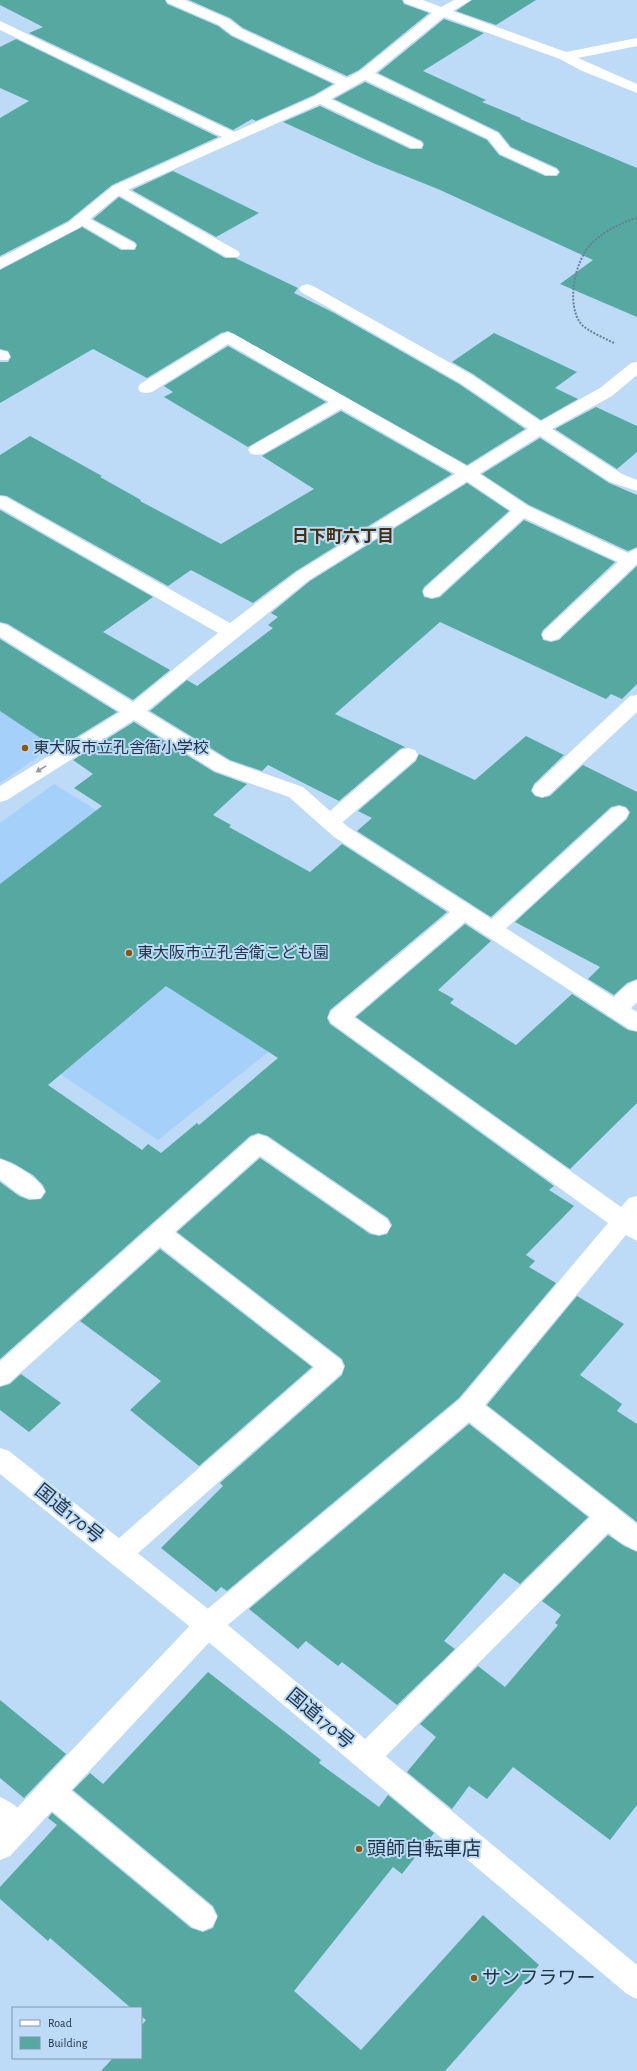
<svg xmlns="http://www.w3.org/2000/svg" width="637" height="2071" font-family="'Alegreya Sans','Noto Sans JP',sans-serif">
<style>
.built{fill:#a5d0f9}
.building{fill:#56a9a1;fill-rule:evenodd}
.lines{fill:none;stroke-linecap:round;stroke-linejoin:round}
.path{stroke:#688096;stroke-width:2;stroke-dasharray:2 1.5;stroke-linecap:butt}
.service{fill:#fff;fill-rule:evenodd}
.minor{fill:#fff;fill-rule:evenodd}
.trunk{fill:#fff;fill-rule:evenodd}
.oneway{fill:#909aa3}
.poi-dot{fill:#8d570a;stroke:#bddaf6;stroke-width:1.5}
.labels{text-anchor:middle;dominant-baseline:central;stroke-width:4;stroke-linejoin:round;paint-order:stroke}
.poi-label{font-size:16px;fill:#213547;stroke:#bddaf6;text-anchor:start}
.neighbourhood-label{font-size:17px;font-weight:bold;fill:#492e0e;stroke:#bddaf6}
.near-street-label{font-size:19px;fill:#213547;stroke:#bddaf6}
.near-poi-label{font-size:19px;fill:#213547;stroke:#bddaf6;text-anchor:start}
</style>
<rect width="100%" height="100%" fill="#bddaf6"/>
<g class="built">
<path d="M0 645 101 714 0 783Z"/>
<path d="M54 784 280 925 301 1026 158 1140 0 1033V823Z"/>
</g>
<g class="building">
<path d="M0 0H165L167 4 218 26 231 36 333 84 314 95 256 121 252 119 233 130 29 33 43 27 0 5Z"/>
<path d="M189 0H402L404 4 429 13 359 70 347 76 243 28 230 18Z"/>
<path d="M472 0H536L496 25 456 11Z"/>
<path d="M444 19 484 33 423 71 486 100 482 102 521 118 520 119 637 168V317L560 284 593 260 438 189 373 163 283 122 320 106 410 149H422L424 144 422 141 334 99 365 82 487 140 499 155 545 176H557L560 172 557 168 511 147 499 132 378 73Z"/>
<path d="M16 39 218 137 112 185 68 221 0 256V118L29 101 0 88V47Z"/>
<path d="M173 171 259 213 216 237 132 190Z"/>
<path d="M119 197 225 258H235L298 288 294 293 336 314 459 384 525 429 467 465 228 331 221 333 147 378 93 349 0 403V362H8L11 357 8 351 0 349V270L82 227 121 250H135L137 245 135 242 93 219Z"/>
<path d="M494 333 577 372 555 388 578 399 541 420 473 374 452 362Z"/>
<path d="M228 346 326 402 248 447 164 397 173 392 164 386Z"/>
<path d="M596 407 637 426V452L617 469 555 429Z"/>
<path d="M341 411 452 474 296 571 253 603 191 570 168 586 7 496 0 495V455L30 436 102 476 100 477 141 500 140 501 221 544 314 489 262 456Z"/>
<path d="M540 438 609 483 637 495V547L628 551 529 505 482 474Z"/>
<path d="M467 483 509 511 424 587 422 591 424 597 432 599 440 597 524 520 615 562 543 630 541 634 543 640 551 642 559 640 637 566V684L622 699 611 694 606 699 440 622 335 714 405 747 400 749 339 801 268 765 262 771 230 760 150 711 187 680 197 686 273 628 268 625 278 617 271 613 310 581Z"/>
<path d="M0 510 153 597 103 632 170 670 133 700 8 624 0 622Z"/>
<path d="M0 639 117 712 57 749 0 711Z"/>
<path d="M134 722 214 772 247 784 213 815 231 825 229 827 310 872 342 844 447 912 330 1010 327 1018 330 1024 554 1186 549 1190 574 1206 526 1255 535 1261 529 1267 556 1283 459 1398 227 1591 221 1587 216 1592 161 1548 223 1486 220 1483 342 1375 345 1366 342 1359 177 1232 260 1158 370 1234 379 1236 387 1234 392 1225 388 1218 268 1136 258 1133 250 1136 0 1359V1182L19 1196 29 1200 41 1199 46 1192 43 1185 33 1175 13 1163 0 1158V884L102 806 74 788 93 774 73 760ZM166 986 278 1058 199 1125 197 1123 161 1153 148 1144 142 1150 48 1085Z"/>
<path d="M526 736 564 755 534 784 531 791 535 796 542 798 550 796 583 765 637 792V979L627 983 614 995 588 979 600 967 515 922 627 819 630 812 626 807 619 805 611 807 491 917 357 831 372 818 358 811 416 761 419 754 475 780Z"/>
<path d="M465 924 491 941 438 990 454 999 450 1003 516 1045 572 994 628 1030 637 1032V1103L570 1169 356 1017Z"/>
<path d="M160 1249 312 1367 199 1466 130 1410 161 1381 80 1321Z"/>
<path d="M577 1296 624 1324 580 1375 622 1404 617 1411 637 1424V1522L487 1405Z"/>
<path d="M21 1374 61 1403 29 1432 0 1410V1387L10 1384Z"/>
<path d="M469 1424 588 1517 520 1584 504 1573 444 1641 455 1649 397 1705 342 1662 338 1666 306 1641 298 1649 249 1609Z"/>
<path d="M608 1535 624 1546 637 1552V1805L610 1840 513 1767 487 1799 469 1786 452 1809 407 1772 436 1737 420 1724 478 1666 505 1687 558 1625 555 1623 561 1615 542 1601Z"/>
<path d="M208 1672 321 1760 319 1763 379 1807 388 1795 434 1833 402 1874 393 1867 294 1991 361 2050 483 1915 539 1965 445 2071H101L113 2058H141V2026L146 2020 141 2016V2008H131L50 1938 48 1941 0 1899V1887L57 1825 48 1818 52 1813 191 1928 203 1932 213 1928 218 1916 213 1906 73 1790 90 1773 103 1784Z"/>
<path d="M0 1700 66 1754 24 1798 0 1778Z"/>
</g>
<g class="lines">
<path class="path" d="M614 343C606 339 588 331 582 325 565 306 575 259 592 243 605 231 620 223 637 218"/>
<g class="service">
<path d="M118 184 238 251 240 254 238 257H226L113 192 110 189 113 186Z"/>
<path d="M81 214 134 243 136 246 134 249H122L76 222 73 219 76 216Z"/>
<path d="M307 284 313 286 472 375 546 425 549 429 546 433 540 434 534 433 460 383 301 292 299 289 301 286Z"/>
<path d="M228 332 234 334 474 470 528 506 628 553 637 548V564L558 639 551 641 544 639 542 635 544 631 618 562 524 518 439 596 432 598 425 596 423 592 425 588 511 511 462 478 341 409 263 454 257 455 251 454 248 450 251 446 329 402 228 344 152 392 146 393 140 392 138 388 140 384 222 334Z"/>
<path d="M0 350 8 352 10 356 8 360H0Z"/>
<path d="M637 695V712L549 795 542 797 535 795 532 790 535 785 630 696Z"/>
<path d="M408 748 415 750 418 755 415 760 337 827 330 829 323 827 320 822 323 817 401 750Z"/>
<path d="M619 806 626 808 629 813 626 818 499 935 492 938 485 935 481 930 485 925 612 808Z"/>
<path d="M637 980V1002C628 1011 622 1020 608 1016L605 1010C612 998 624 984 637 980Z"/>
<path d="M259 1134 267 1137 387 1219 391 1226 387 1233 379 1235 371 1233 260 1156 175 1232 341 1360 344 1367 341 1374 128 1562 119 1566 110 1562 106 1554 110 1546 314 1367 160 1247 9 1383 0 1386V1361L251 1137Z"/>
<path d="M0 1159C15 1164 38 1177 45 1191L41 1198C25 1203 13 1189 0 1180Z"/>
<path d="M608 1505 617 1508 637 1524V1551C622 1545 602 1531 595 1516L599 1508Z"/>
<path d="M51 1779 61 1782 212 1907 217 1917 212 1927 202 1931 192 1927 41 1802 37 1792 41 1782Z"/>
<path d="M0 1797C14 1803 26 1813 32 1827L28 1837 18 1841 8 1837 0 1830Z"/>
</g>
<g class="minor">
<path d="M166 0H185L229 19 242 29 347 78 360 71 432 13 405 3 403 0H423L441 7 454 0H471L453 11 566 52 637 38V46L578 58 637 84V93L580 70 560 59 444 17 375 73 498 133 510 148 556 169 559 172 556 175H546L500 154 488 139 365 80 331 99 421 142 423 145 421 148H411L320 104 123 192 79 228 0 269V258L69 222 113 186 222 137 0 30V21L234 132 315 96 336 84 232 35 219 25 168 3Z"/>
<path d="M637 362V375L612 396 552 429 622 474 637 480V491L610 482 540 436 309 580 147 711 229 761 303 787 348 827 637 1012V1031L629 1029 465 922 354 1017 621 1207 629 1198 637 1196V1241L626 1235 485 1405 617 1508 621 1516 617 1524 376 1766 366 1770 356 1766 352 1757 356 1748 590 1517 469 1422 217 1634 10 1856 0 1860V1826L199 1616 460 1399 608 1223 331 1023 328 1017 331 1011 450 912 334 837 289 797 215 771 134 720 7 800 0 802V786L120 712 0 637V623L7 625 133 702 218 633 0 508V496L6 497 230 623 297 572 534 425 600 388 631 363Z"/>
</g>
<path class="trunk" d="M0 1448 9 1451 217 1616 637 1965V1999L627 1994 199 1634 0 1474Z"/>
</g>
<defs><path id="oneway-solid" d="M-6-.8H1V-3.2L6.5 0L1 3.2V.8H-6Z"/></defs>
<use class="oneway" href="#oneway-solid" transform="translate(41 769) rotate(148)"/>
<g class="poi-dot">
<circle cx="25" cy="748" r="4"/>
<circle cx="129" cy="953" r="4"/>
<circle cx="359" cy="1849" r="4"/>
<circle cx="474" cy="1978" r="4"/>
</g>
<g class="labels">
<g class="poi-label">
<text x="33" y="748">東大阪市立孔舎衙小学校</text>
<text x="137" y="953">東大阪市立孔舎衛こども園</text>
</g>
<g class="neighbourhood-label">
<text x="343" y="536">日下町六丁目</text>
</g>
<g class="near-street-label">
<text transform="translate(69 1514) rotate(39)">国道170号</text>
<text transform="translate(320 1719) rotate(40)">国道170号</text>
</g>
<g class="near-poi-label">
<text x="367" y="1849">頭師自転車店</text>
<text x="482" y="1978">サンフラワー</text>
</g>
</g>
<rect x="12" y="2007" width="130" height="52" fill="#bddaf6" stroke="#7f98b0"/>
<rect x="20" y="2020" width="20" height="6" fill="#ffffff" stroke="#7f98b0"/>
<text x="48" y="2027" font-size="12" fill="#213547">Road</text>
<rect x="20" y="2037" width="20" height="12" fill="#56a9a1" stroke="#7f98b0"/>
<text x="48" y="2047" font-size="12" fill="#213547">Building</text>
</svg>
